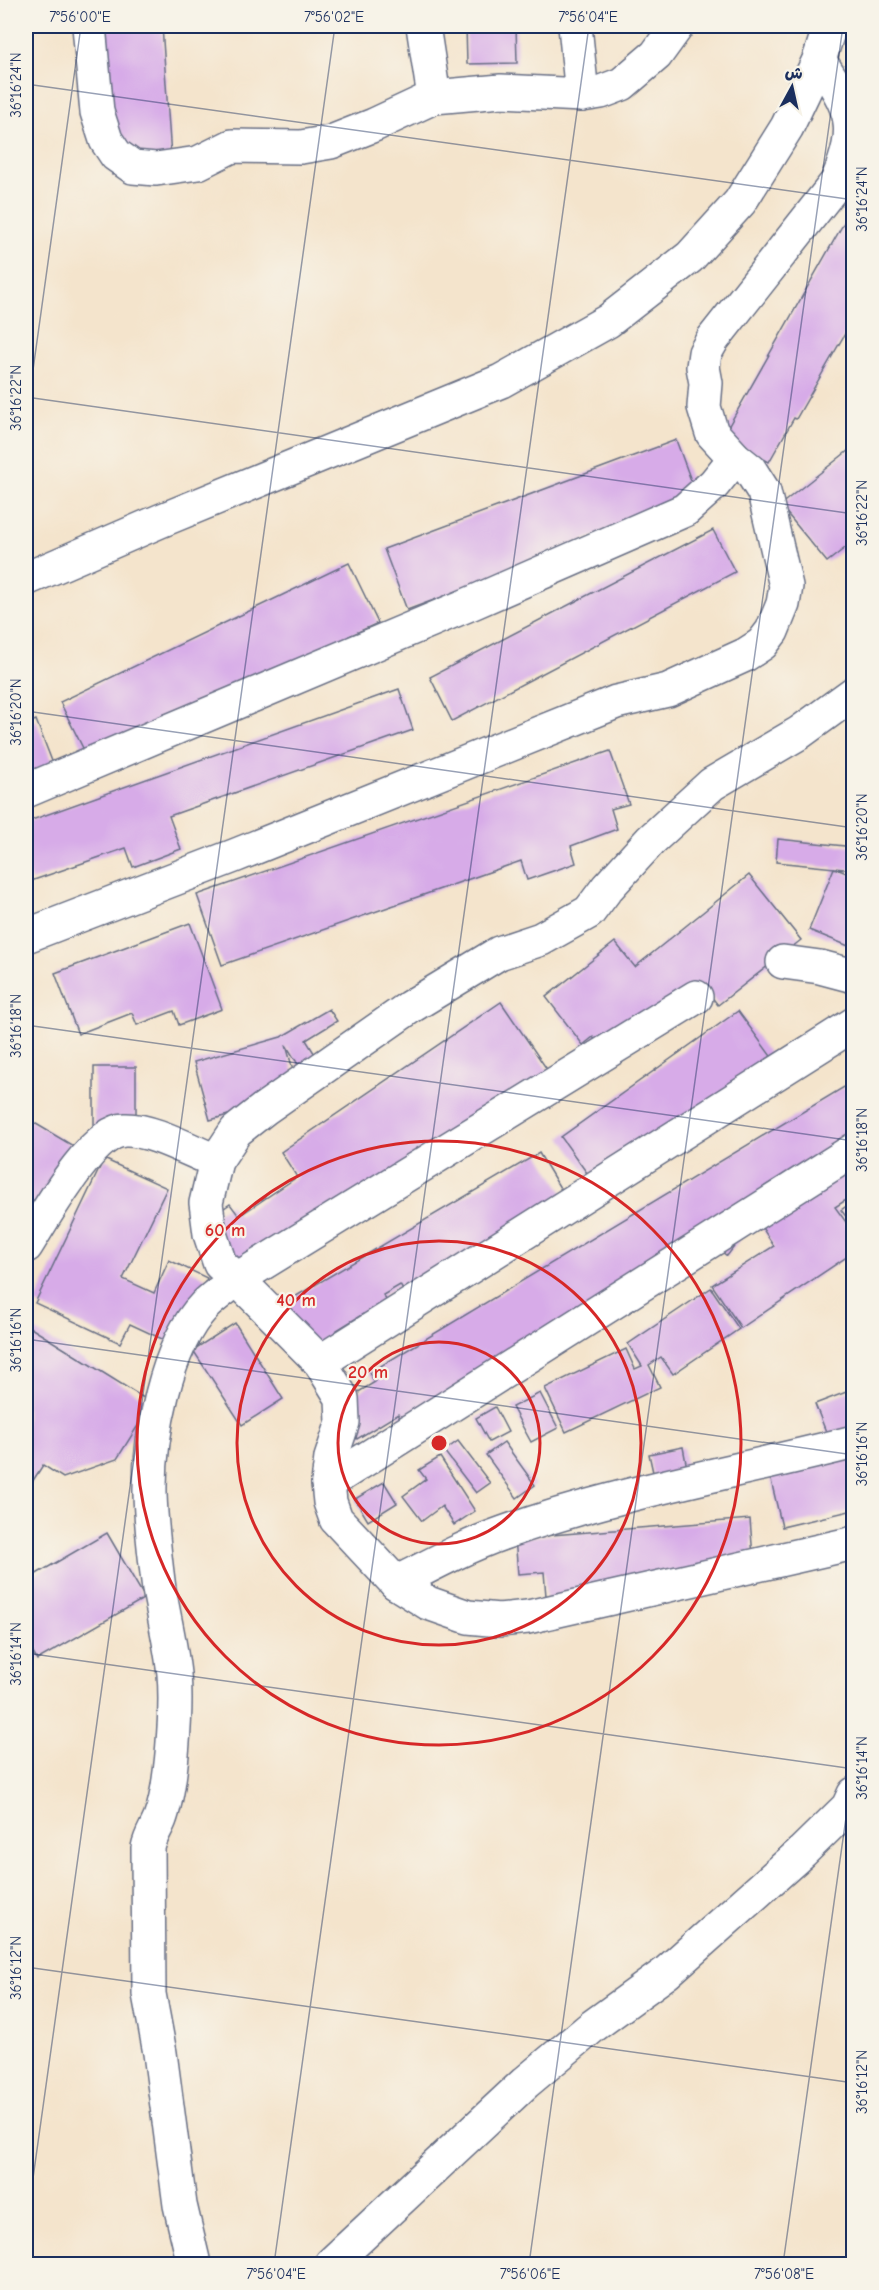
<svg xmlns="http://www.w3.org/2000/svg" width="879" height="2290" font-family="'Comic Neue','Playpen Sans Arabic',sans-serif">
<style>
.building{fill:#d7abe8}
.lines{fill:none;stroke-linecap:round;stroke-linejoin:round}
.minor-casing{stroke:#676e84;stroke-width:36}
.minor{stroke:#fff;stroke-width:33}
.ticks{fill:none;stroke:#1b2f5e;stroke-width:1.5;stroke-opacity:0.45}
.ring{fill:none;stroke:#d62828;stroke-width:3}
.centre{fill:#d62828;stroke:#f7f3e8;stroke-width:3}
.ring-label{font-size:18px;text-anchor:middle;font-weight:bold;fill:#d62828;stroke:#f7f3e8;stroke-width:4.5;stroke-linejoin:round;paint-order:stroke}
.neatline{fill:none;stroke:#1b2f5e;stroke-width:2}
.ticks-label{font-size:15px;text-anchor:middle;fill:#1b2f5e}
</style>
<rect width="100%" height="100%" fill="#f7f3e8"/>
<filter id="ink" filterUnits="userSpaceOnUse"><feTurbulence type="fractalNoise" baseFrequency=".0167" numOctaves="2"/><feDisplacementMap in="SourceGraphic" scale="12" xChannelSelector="R" yChannelSelector="G"/><feConvolveMatrix kernelMatrix="1 2 1 2 8 2 1 2 1" color-interpolation-filters="sRGB"/></filter>
<filter id="wash" filterUnits="userSpaceOnUse"><feTurbulence type="fractalNoise" baseFrequency=".008" numOctaves="4" result="noise"/><feDisplacementMap in="SourceGraphic" scale="24" xChannelSelector="R" yChannelSelector="G"/><feGaussianBlur stdDeviation="1.35" result="paint"/><feColorMatrix in="noise" values="0 0 0 0 0 0 0 0 0 0 0 0 0 0 0 0 0 1.4 0 .05"/><feComposite in="paint" operator="in"/></filter>
<g filter="url(#wash)">
<rect width="100%" height="100%" fill="#f4e4cc"/>
<g id="blocks">
<g class="building">
<path d="M102 26H162L172 171 112 175Z"/>
<path d="M466 26H516L517 63 467 64Z"/>
<path d="M854 205V318L796 419 794 418 769 462 723 436Z"/>
<path d="M676 440 696 494 485 581 407 610 384 549Z"/>
<path d="M854 446V541L827 562 780 505Z"/>
<path d="M713 530 735 572 452 721 430 677Z"/>
<path d="M349 563 378 623 349 636 353 643 89 760 60 702Z"/>
<path d="M399 689 413 730 169 816 181 849 133 867 126 848 31 881 26 866V822Z"/>
<path d="M36 720 57 774 26 786V724Z"/>
<path d="M610 751 629 804 611 809 617 829 571 846 576 863 527 880 521 861 222 965 197 895Z"/>
<path d="M778 839 854 847V870L776 862Z"/>
<path d="M834 868 854 876V941L851 947 809 930Z"/>
<path d="M749 875 801 940 718 1005 703 986 611 1059 593 1037 583 1045 546 997 615 942 635 967Z"/>
<path d="M190 923 222 1009 179 1025 174 1011 137 1025 132 1013 78 1034 55 973Z"/>
<path d="M501 1002 555 1081 247 1285 204 1222 230 1204 239 1216 297 1177 281 1152Z"/>
<path d="M329 1009 337 1021 306 1040 321 1064 304 1074 286 1045 300 1095 210 1120 194 1062 281 1037Z"/>
<path d="M738 1011 781 1070 592 1180 561 1137Z"/>
<path d="M94 1067H136V1130L94 1131Z"/>
<path d="M854 1081V1153L743 1235 727 1256 711 1243 402 1421 398 1414 357 1439 337 1405 375 1382 369 1373Z"/>
<path d="M26 1118 80 1150 26 1241Z"/>
<path d="M539 1153 575 1213 410 1302 400 1285 383 1295 396 1316 373 1330 363 1314 337 1330 346 1346 303 1371 269 1312Z"/>
<path d="M104 1159 167 1188 123 1279 154 1293 169 1260 207 1278 175 1345 130 1324 120 1343 35 1303Z"/>
<path d="M854 1160V1195L835 1207 854 1233V1252L741 1328 712 1285 774 1246 759 1223Z"/>
<path d="M854 1201V1227L841 1210Z"/>
<path d="M711 1288 739 1329 673 1374 661 1357 649 1365 660 1387 566 1432 545 1388 626 1349 635 1369 642 1366 628 1344Z"/>
<path d="M235 1323 283 1399 242 1425 193 1350Z"/>
<path d="M26 1325 152 1403 117 1459 63 1478 43 1465 32 1482 26 1484Z"/>
<path d="M854 1389V1450L836 1457 815 1404Z"/>
<path d="M540 1393 558 1428 531 1442 512 1407Z"/>
<path d="M495 1407 508 1432 489 1442 476 1418Z"/>
<path d="M458 1441 490 1483 476 1493 444 1451Z"/>
<path d="M504 1442 535 1485 517 1498 486 1455Z"/>
<path d="M683 1447 689 1479 656 1486 649 1454Z"/>
<path d="M854 1454V1510L782 1527 770 1476Z"/>
<path d="M440 1457 475 1511 454 1525 442 1506 422 1521 403 1496 426 1479 419 1470Z"/>
<path d="M384 1482 397 1503 368 1521 355 1499Z"/>
<path d="M750 1519 753 1557 547 1608 544 1572 518 1574 515 1538Z"/>
<path d="M107 1533 145 1598 37 1660 26 1641V1580Z"/>
</g>
</g>
</g>
<g filter="url(#ink)">
<use href="#blocks" fill-opacity="0" stroke="#676e84" stroke-width="1.5"/>
<g class="lines">
<g class="minor-casing">
<g id="minor">
<path d="M89 26 97 112 106 140 116 155 133 167 156 169 198 163 232 146 301 147 331 142 374 125 434 97 501 91 582 95 601 92 622 84 656 55 677 26"/>
<path d="M423 26 434 97"/>
<path d="M575 26 582 95"/>
<path d="M26 579 160 521 501 381 608 321 690 257 740 202 787 127 819 60 830 26"/>
<path d="M26 791 472 603 685 510 714 484 735 458"/>
<path d="M26 936 234 856 616 702 668 690 745 655 762 644 772 631 783 604 786 586 764 492 750 470 735 458 712 433 704 407 706 383 703 367 705 353 713 339 837 182C861 124 852 110 819 60"/>
<path d="M783 962 820 967 854 976"/>
<path d="M696 997 237 1279 320 1362 342 1398 343 1422 331 1458 328 1483 330 1502 336 1519 396 1583 428 1603 468 1617 499 1620 528 1617 854 1543"/>
<path d="M26 1246C44 1218 91 1131 125 1130 152 1129 190 1151 216 1161"/>
<path d="M320 1362 854 1024"/>
<path d="M328 1483 854 1150"/>
<path d="M396 1583C431 1565 466 1546 503 1533 617 1492 737 1472 854 1442"/>
<path d="M194 2264 180 2205 160 2053 149 1994 148 1848C150 1837 156 1829 160 1819 172 1787 177 1708 174 1674 171 1646 164 1617 159 1589 155 1558 151 1525 150 1494 149 1439 165 1346 205 1305 214 1296 226 1288 237 1279L220 1264 210 1234 206 1203 216 1161 236 1131 264 1109 410 1007 499 953 541 939 589 912 607 888 651 840 712 784 799 733 854 693"/>
<path d="M331 2264 525 2083 593 2026 666 1973 802 1852 848 1807 854 1794"/>
</g>
</g>
<use href="#minor" class="minor"/>
</g>
</g>
<path class="ticks" d="M26 84 854 200M26 397 854 514M26 420 81 26M26 711 854 828M26 1025 854 1141M26 1339 854 1455M26 1653 854 1769M26 1967 854 2083M26 2228 335 26M274 2264 589 26M529 2264 843 26M783 2264 854 1761"/>
<g class="ring">
<circle cx="439" cy="1443" r="101"/>
<circle cx="439" cy="1443" r="202"/>
<circle cx="439" cy="1443" r="302"/>
</g>
<circle cx="439" cy="1443" r="9" class="centre"/>
<g class="ring-label">
<text x="225" y="1236">60 m</text>
<text x="296" y="1306">40 m</text>
<text x="368" y="1378">20 m</text>
</g>
<rect width="879" height="2290" fill="none" stroke="#f7f3e8" stroke-width="66"/>
<g transform="translate(792 87) rotate(8)" stroke="#f7f3e8" stroke-width="4.5" paint-order="stroke">
<path d="M0-4.5L10 22L0 15L-10 22Z" fill="#1b2f5e"/>
<text y="-9" font-size="16" font-weight="bold" text-anchor="middle" fill="#1b2f5e">ش</text>
</g>
<rect x="33" y="33" width="813" height="2224" class="neatline"/>
<g class="ticks-label">
<text x="80" y="22">7°56'00"E</text>
<text x="334" y="22">7°56'02"E</text>
<text x="588" y="22">7°56'04"E</text>
<text transform="translate(16 85) rotate(-90)" y="5">36°16'24"N</text>
<text transform="translate(862 199) rotate(-90)" y="5">36°16'24"N</text>
<text transform="translate(16 398) rotate(-90)" y="5">36°16'22"N</text>
<text transform="translate(862 513) rotate(-90)" y="5">36°16'22"N</text>
<text transform="translate(16 712) rotate(-90)" y="5">36°16'20"N</text>
<text transform="translate(862 827) rotate(-90)" y="5">36°16'20"N</text>
<text transform="translate(16 1026) rotate(-90)" y="5">36°16'18"N</text>
<text transform="translate(862 1140) rotate(-90)" y="5">36°16'18"N</text>
<text transform="translate(16 1340) rotate(-90)" y="5">36°16'16"N</text>
<text transform="translate(862 1454) rotate(-90)" y="5">36°16'16"N</text>
<text transform="translate(16 1654) rotate(-90)" y="5">36°16'14"N</text>
<text transform="translate(862 1768) rotate(-90)" y="5">36°16'14"N</text>
<text transform="translate(16 1968) rotate(-90)" y="5">36°16'12"N</text>
<text transform="translate(862 2082) rotate(-90)" y="5">36°16'12"N</text>
<text x="276" y="2279">7°56'04"E</text>
<text x="530" y="2279">7°56'06"E</text>
<text x="784" y="2279">7°56'08"E</text>
</g>
</svg>
